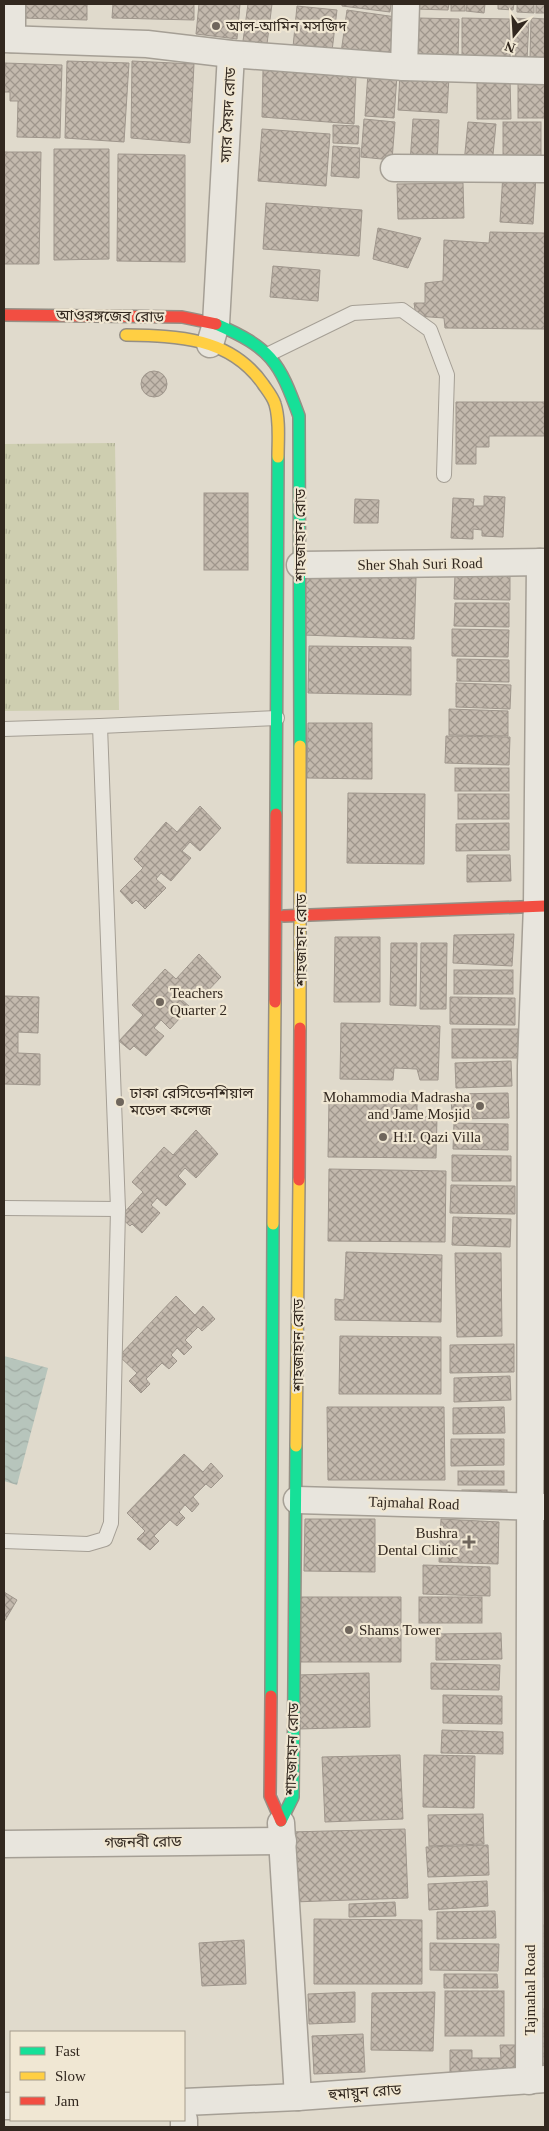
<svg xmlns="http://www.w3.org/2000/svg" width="549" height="2131" font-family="'Times New Roman','Noto Sans Bengali',serif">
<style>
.park{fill:url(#park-tufts)}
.water{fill:url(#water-waves)}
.building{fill:url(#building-cross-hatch);stroke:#9f968c}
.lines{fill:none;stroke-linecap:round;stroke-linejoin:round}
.lane-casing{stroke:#a59f95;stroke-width:16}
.street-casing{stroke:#a59f95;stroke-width:29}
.fast-casing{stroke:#958f85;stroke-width:14}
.slow-casing{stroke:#958f85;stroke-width:14}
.jam-casing{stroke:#958f85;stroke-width:14}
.lane{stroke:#e8e5dd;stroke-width:14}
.street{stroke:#e8e5dd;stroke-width:26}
.fast{stroke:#16e098;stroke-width:11}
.slow{stroke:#ffcf43;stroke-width:11}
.jam{stroke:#f24e42;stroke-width:11}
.poi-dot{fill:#6f665c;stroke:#f0e7d3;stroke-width:2}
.labels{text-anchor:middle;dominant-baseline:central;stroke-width:4.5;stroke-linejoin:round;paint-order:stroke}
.poi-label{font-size:15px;fill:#32281f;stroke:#f0e7d3;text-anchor:start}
.street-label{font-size:15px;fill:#32281f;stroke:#f0e7d3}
</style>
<defs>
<pattern id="park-tufts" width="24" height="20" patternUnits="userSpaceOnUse" patternTransform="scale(1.25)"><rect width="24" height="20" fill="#ceceb0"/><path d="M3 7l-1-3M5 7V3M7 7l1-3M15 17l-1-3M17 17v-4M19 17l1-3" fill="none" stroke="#b1b197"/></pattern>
<pattern id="water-waves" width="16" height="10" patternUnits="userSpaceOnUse" patternTransform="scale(1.25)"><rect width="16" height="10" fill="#b7c5bc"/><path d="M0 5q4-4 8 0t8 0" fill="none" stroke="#9ea9a1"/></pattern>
<pattern id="building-cross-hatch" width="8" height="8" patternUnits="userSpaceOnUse" patternTransform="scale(1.25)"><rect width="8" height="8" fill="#c3b9ad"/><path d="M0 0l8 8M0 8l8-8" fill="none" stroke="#9f968c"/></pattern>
</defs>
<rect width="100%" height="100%" fill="#e0dacc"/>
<path class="park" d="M115 443 119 710 4 711V444Z"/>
<path class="water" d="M4 1356 48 1368 17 1485 4 1481Z"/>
<g class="building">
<path d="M22 4H87V20L22 18Z"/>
<path d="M113 4H194V20L112 18Z"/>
<path d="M199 4H240L237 39 196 34Z"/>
<path d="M248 4H272L267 44 243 41Z"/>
<path d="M342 4H391L390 12 342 6Z"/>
<path d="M415 4H449L448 10 415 9Z"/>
<rect x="451" y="4" width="14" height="7"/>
<path d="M467 4H485L484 13 466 11Z"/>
<path d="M498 4H514L513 10 498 9Z"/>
<path d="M517 4H534V13L517 12Z"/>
<rect x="536" y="4" width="9" height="9"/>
<path d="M297 6 337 10 332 51 293 47Z"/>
<path d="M347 10 403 18 397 61 341 53Z"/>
<path d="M419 18 459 19 458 59 418 58Z"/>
<path d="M462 18 510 19V60L462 59Z"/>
<path d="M513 18 529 19 527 60H512Z"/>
<path d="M531 18 545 19V61L530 60Z"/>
<path d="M67 61 129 63 124 142 65 138Z"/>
<path d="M132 61 194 64 190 143 131 138Z"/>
<path d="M5 63 62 65 60 138 17 137 18 101H10V92H4Z"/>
<path d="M263 70 356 75 354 124 262 117Z"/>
<path d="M368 73 397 75 394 118 365 116Z"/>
<path d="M400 73 449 76 447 113 398 110Z"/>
<path d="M477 79H510L511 119H477Z"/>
<rect x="518" y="83" width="27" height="35"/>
<path d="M364 119 395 122 392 160 361 157Z"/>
<path d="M413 119 439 120 437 164 410 163Z"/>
<path d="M468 122 496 124 492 165 464 163Z"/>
<rect x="503" y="122" width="38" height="39"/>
<path d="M333 125 359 126 358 144 333 143Z"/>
<path d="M262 129 330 134 326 186 258 181Z"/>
<path d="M333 146 360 148 359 178 331 176Z"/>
<path d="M54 149H109V259L54 260Z"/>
<path d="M4 152H41L39 264H4Z"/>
<path d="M118 154 185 155V262L117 261Z"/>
<path d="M503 173 536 176 533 224 500 222Z"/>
<path d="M463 183 464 218 398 219 397 184Z"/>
<path d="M266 203 362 210 359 256 263 249Z"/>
<path d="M378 228 421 238 408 268 373 259Z"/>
<path d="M490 232 545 233V329L445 328 444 318 416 316 414 303H425V283L443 281 444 240 489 243Z"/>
<path d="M273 266 320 270 318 301 270 297Z"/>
<circle cx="154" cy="384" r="13"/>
<path d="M456 402H545V436H489V447H476V464H456Z"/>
<rect x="204" y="493" width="44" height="77"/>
<path d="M484 496 505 497 503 537 482 536V530L473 529V539L451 538 453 498 474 499 473 506H484Z"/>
<path d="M355 499 379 500 378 523H354Z"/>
<path d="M304 575 416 578 414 639 303 635Z"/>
<path d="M455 575H510V600L454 599Z"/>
<path d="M455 603H509V627L454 626Z"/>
<path d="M452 629 509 630 508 657 452 656Z"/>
<path d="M309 646 411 647V695L308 693Z"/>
<path d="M457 659 509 660V682L457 681Z"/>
<path d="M456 683 511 685 510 709 456 707Z"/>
<path d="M449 709 508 711V736L449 735Z"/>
<path d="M308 723H372V779L307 778Z"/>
<path d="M446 736 510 737 509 765 445 763Z"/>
<rect x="455" y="768" width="54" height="23"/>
<path d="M348 793 425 794 424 864 347 863Z"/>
<rect x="458" y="794" width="51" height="25"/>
<path d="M200 806 221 828 200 851 190 842 182 851 191 858 171 881 161 873 156 879 166 888 145 909 136 900 132 904 120 891 143 868 134 859 166 822 177 832Z"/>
<path d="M509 823V850L456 851V824Z"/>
<path d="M467 855H510L511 881 467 882Z"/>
<path d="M514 934 512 966 453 963 454 935Z"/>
<path d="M335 937H380V1002H334Z"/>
<path d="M391 943H417L416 1006 390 1005Z"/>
<path d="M421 943H447L446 1009H420Z"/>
<path d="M199 954 221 977 199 1000 189 990 181 999 190 1007 170 1029 161 1020 154 1028 164 1036 146 1056 134 1046 130 1050 119 1041 143 1015 132 1005 165 969 176 979Z"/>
<rect x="454" y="970" width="59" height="24"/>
<path d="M4 996 39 997 38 1033 18 1032V1053L40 1054V1085L4 1084Z"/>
<path d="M450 997 515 998V1025L450 1024Z"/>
<path d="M341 1023 440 1026 438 1080H420L417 1069 394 1068 393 1080 340 1079Z"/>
<rect x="452" y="1029" width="66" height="29"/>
<path d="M511 1061 512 1086 456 1088 455 1063Z"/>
<path d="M508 1093 509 1118 452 1119 451 1094Z"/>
<path d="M329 1100 417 1101V1117H437L436 1158 328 1157Z"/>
<path d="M454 1123 508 1124V1150L453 1149Z"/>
<path d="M196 1130 218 1154 196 1178 185 1168 178 1176 186 1184 166 1206 157 1198 151 1205 160 1213 142 1233 132 1224 130 1226 120 1217 143 1192 132 1182 164 1147 173 1155Z"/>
<path d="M543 1143H545V1196H544Z"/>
<path d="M452 1155 511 1156V1181H452Z"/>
<path d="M329 1169 446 1171 445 1242 328 1241Z"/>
<path d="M451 1185 515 1186V1214L450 1213Z"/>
<path d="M453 1217 511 1219 510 1247 452 1245Z"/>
<path d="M538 1226H545V1279H535Z"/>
<path d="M346 1252 442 1255 441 1322 335 1320V1299L344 1300Z"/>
<path d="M455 1253H501L502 1336 457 1337Z"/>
<path d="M176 1296 195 1315 203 1306 215 1319 202 1331 198 1327 185 1340 192 1347 184 1355 177 1348 171 1355 177 1361 169 1369 162 1363 146 1379 150 1384 141 1393 129 1381 137 1373 119 1356Z"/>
<path d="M340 1336 441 1337V1394H339Z"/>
<path d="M514 1344V1372L450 1373V1345Z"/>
<path d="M535 1373H545V1426H536Z"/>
<path d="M510 1376 511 1400 454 1402V1378Z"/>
<path d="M327 1407H444L445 1480H328Z"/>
<path d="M504 1407 505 1433 453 1434V1408Z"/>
<path d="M451 1439H504V1465L451 1466Z"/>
<path d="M184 1454 203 1472 211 1463 223 1476 211 1488 206 1484 193 1497 199 1504 192 1512 185 1505 179 1512 185 1518 177 1526 170 1520 154 1536 159 1541 150 1550 137 1539 145 1531 127 1513Z"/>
<rect x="458" y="1471" width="46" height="14"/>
<rect x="462" y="1490" width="45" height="10"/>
<path d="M545 1518V1580H538L535 1519Z"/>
<path d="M305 1519H375V1572L304 1571Z"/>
<path d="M441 1519 499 1522 498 1564 439 1562Z"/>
<path d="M423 1565 490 1567V1596L423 1594Z"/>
<path d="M4 1592 17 1600 4 1622Z"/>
<rect x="535" y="1593" width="10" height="46"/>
<path d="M296 1597H401V1662H297Z"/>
<rect x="419" y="1597" width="63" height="26"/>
<path d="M501 1633 502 1659 436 1660V1634Z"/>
<path d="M431 1663 500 1665 499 1690 431 1689Z"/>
<path d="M369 1673 370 1727 298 1729 297 1675Z"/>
<path d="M443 1695 502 1696V1724L443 1723Z"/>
<path d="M442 1730 503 1732V1754L441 1753Z"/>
<path d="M400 1755 403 1819 325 1822 322 1757Z"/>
<path d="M424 1755 475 1756 474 1808 423 1807Z"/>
<path d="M483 1814 484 1844 429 1846 428 1815Z"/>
<path d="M540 1828H545V1891H539Z"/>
<path d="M405 1829 408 1898 293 1902 290 1832Z"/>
<path d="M488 1845 489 1875 428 1877 426 1847Z"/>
<path d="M487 1881 488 1906 429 1910 428 1884Z"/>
<path d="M395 1902 396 1916 349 1917V1904Z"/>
<path d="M495 1911 496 1938 437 1939V1912Z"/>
<path d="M314 1919 422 1920V1984H314Z"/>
<path d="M542 1925H545V1977H541Z"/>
<path d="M244 1940 246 1984 202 1986 199 1943Z"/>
<path d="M430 1943 499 1944 498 1971 430 1970Z"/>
<path d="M444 1974H497L498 1988H444Z"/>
<rect x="445" y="1991" width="59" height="45"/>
<path d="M355 1992V2022L309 2024 308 1994Z"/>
<path d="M435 1992 433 2051 371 2050 372 1993Z"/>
<path d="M537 2009H545V2066H540Z"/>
<path d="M363 2034 365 2072 314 2074 312 2036Z"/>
<path d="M500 2045H515V2077H450V2050H472V2058H501Z"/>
</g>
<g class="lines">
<g class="lane-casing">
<g id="lane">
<path d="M269 354 353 313 402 310 430 330 447 375 444 475"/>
<path d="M100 726 277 718"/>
<path d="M4 729 100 726 118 1209 111 1523 105 1539 88 1544 4 1541"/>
<path d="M4 1208 118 1209"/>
</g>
</g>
<g class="street-casing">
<g id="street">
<path d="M4 39 147 44 231 54 404 67 545 71"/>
<path d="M12 39V4"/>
<path d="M404 67 406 4"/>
<path d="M394 168 545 169"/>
<path d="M210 344 216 324 231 54"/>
<path d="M300 565 545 562"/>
<path d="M297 1500 545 1507"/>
<path d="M281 1823 298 2097"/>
<path d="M4 1844 283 1841"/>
<path d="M529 2081 531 1066 537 905 540 562"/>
<path d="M184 2102 298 2097 545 2079"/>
<path d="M4 2106H11"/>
<path d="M184 2120V2127"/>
</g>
</g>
<g class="fast-casing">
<g id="fast">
<path d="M216 324C271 348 279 361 299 416L300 746"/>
<path d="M276 814 278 457"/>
<path d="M271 1696 273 1224"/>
<path d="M281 1821 293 1797 296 1446"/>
</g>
</g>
<g class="slow-casing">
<g id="slow">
<path d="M126 335C178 336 230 337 263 384 267 390 273 397 275 404 280 420 278 440 278 457"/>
<path d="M300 1028V746"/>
<path d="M273 1224 275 1002"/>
<path d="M296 1446 299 1180"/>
</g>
</g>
<g class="jam-casing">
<g id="jam">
<path d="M4 315 182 317 216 324"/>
<path d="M284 916 545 906"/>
<path d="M275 1002 276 814"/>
<path d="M299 1180 300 1028"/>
<path d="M271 1696 270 1796 281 1821"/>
</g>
</g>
<use href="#lane" class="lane"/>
<use href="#street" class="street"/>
<use href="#fast" class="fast"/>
<use href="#slow" class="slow"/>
<use href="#jam" class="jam"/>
</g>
<g class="poi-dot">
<circle cx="216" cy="26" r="5"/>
<circle cx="160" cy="1002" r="5"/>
<circle cx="120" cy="1102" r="5"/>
<circle cx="480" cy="1106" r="5"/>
<circle cx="383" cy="1137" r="5"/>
<path d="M466.5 1534.5h5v5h5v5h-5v5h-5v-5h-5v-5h5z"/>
<circle cx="349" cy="1630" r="5"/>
</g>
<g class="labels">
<g class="poi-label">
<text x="226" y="26">আল-আমিন মসজিদ</text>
<text x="170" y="993">Teachers<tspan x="170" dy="17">Quarter 2</tspan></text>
<text x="130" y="1093">ঢাকা রেসিডেনশিয়াল<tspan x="130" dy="17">মডেল কলেজ</tspan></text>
<text x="470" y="1097" text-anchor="end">Mohammodia Madrasha<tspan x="470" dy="17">and Jame Mosjid</tspan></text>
<text x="393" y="1137">H.I. Qazi Villa</text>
<text x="458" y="1533" text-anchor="end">Bushra<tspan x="458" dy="17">Dental Clinic</tspan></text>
<text x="359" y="1630">Shams Tower</text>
</g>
<g class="street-label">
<text transform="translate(228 115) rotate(-87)">স্যার সৈয়দ রোড</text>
<text transform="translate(110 316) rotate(1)">আওরঙ্গজেব রোড</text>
<text transform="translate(300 535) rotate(-90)">শাহজাহান রোড</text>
<text transform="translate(420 564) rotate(-1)">Sher Shah Suri Road</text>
<text transform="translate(301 940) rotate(-90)">শাহজাহান রোড</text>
<text transform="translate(298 1345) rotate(-90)">শাহজাহান রোড</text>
<text transform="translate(414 1503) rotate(2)">Tajmahal Road</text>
<text transform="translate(292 1749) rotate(-88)">শাহজাহান রোড</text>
<text transform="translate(143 1842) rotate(-1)">গজনবী রোড</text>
<text transform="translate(530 1990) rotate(-90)">Tajmahal Road</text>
<text transform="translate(365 2092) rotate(-4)">হুমায়ুন রোড</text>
</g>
</g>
<rect width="549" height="2131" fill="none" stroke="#32281f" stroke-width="10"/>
<rect x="10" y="2031" width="175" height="90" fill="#f0e7d3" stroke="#a49b8b"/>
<rect x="20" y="2047" width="25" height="8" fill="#16e098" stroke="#a49b8b"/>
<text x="55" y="2056" font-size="15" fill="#32281f">Fast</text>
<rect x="20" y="2072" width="25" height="8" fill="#ffcf43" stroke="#a49b8b"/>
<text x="55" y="2081" font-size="15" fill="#32281f">Slow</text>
<rect x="20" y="2097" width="25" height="8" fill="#f24e42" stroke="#a49b8b"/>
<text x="55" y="2106" font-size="15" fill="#32281f">Jam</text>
<g transform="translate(514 35) rotate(198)" stroke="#f0e7d3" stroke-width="4" paint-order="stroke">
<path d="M0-4L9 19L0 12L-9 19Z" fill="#32281f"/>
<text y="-8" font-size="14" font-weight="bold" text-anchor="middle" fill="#32281f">N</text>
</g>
</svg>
